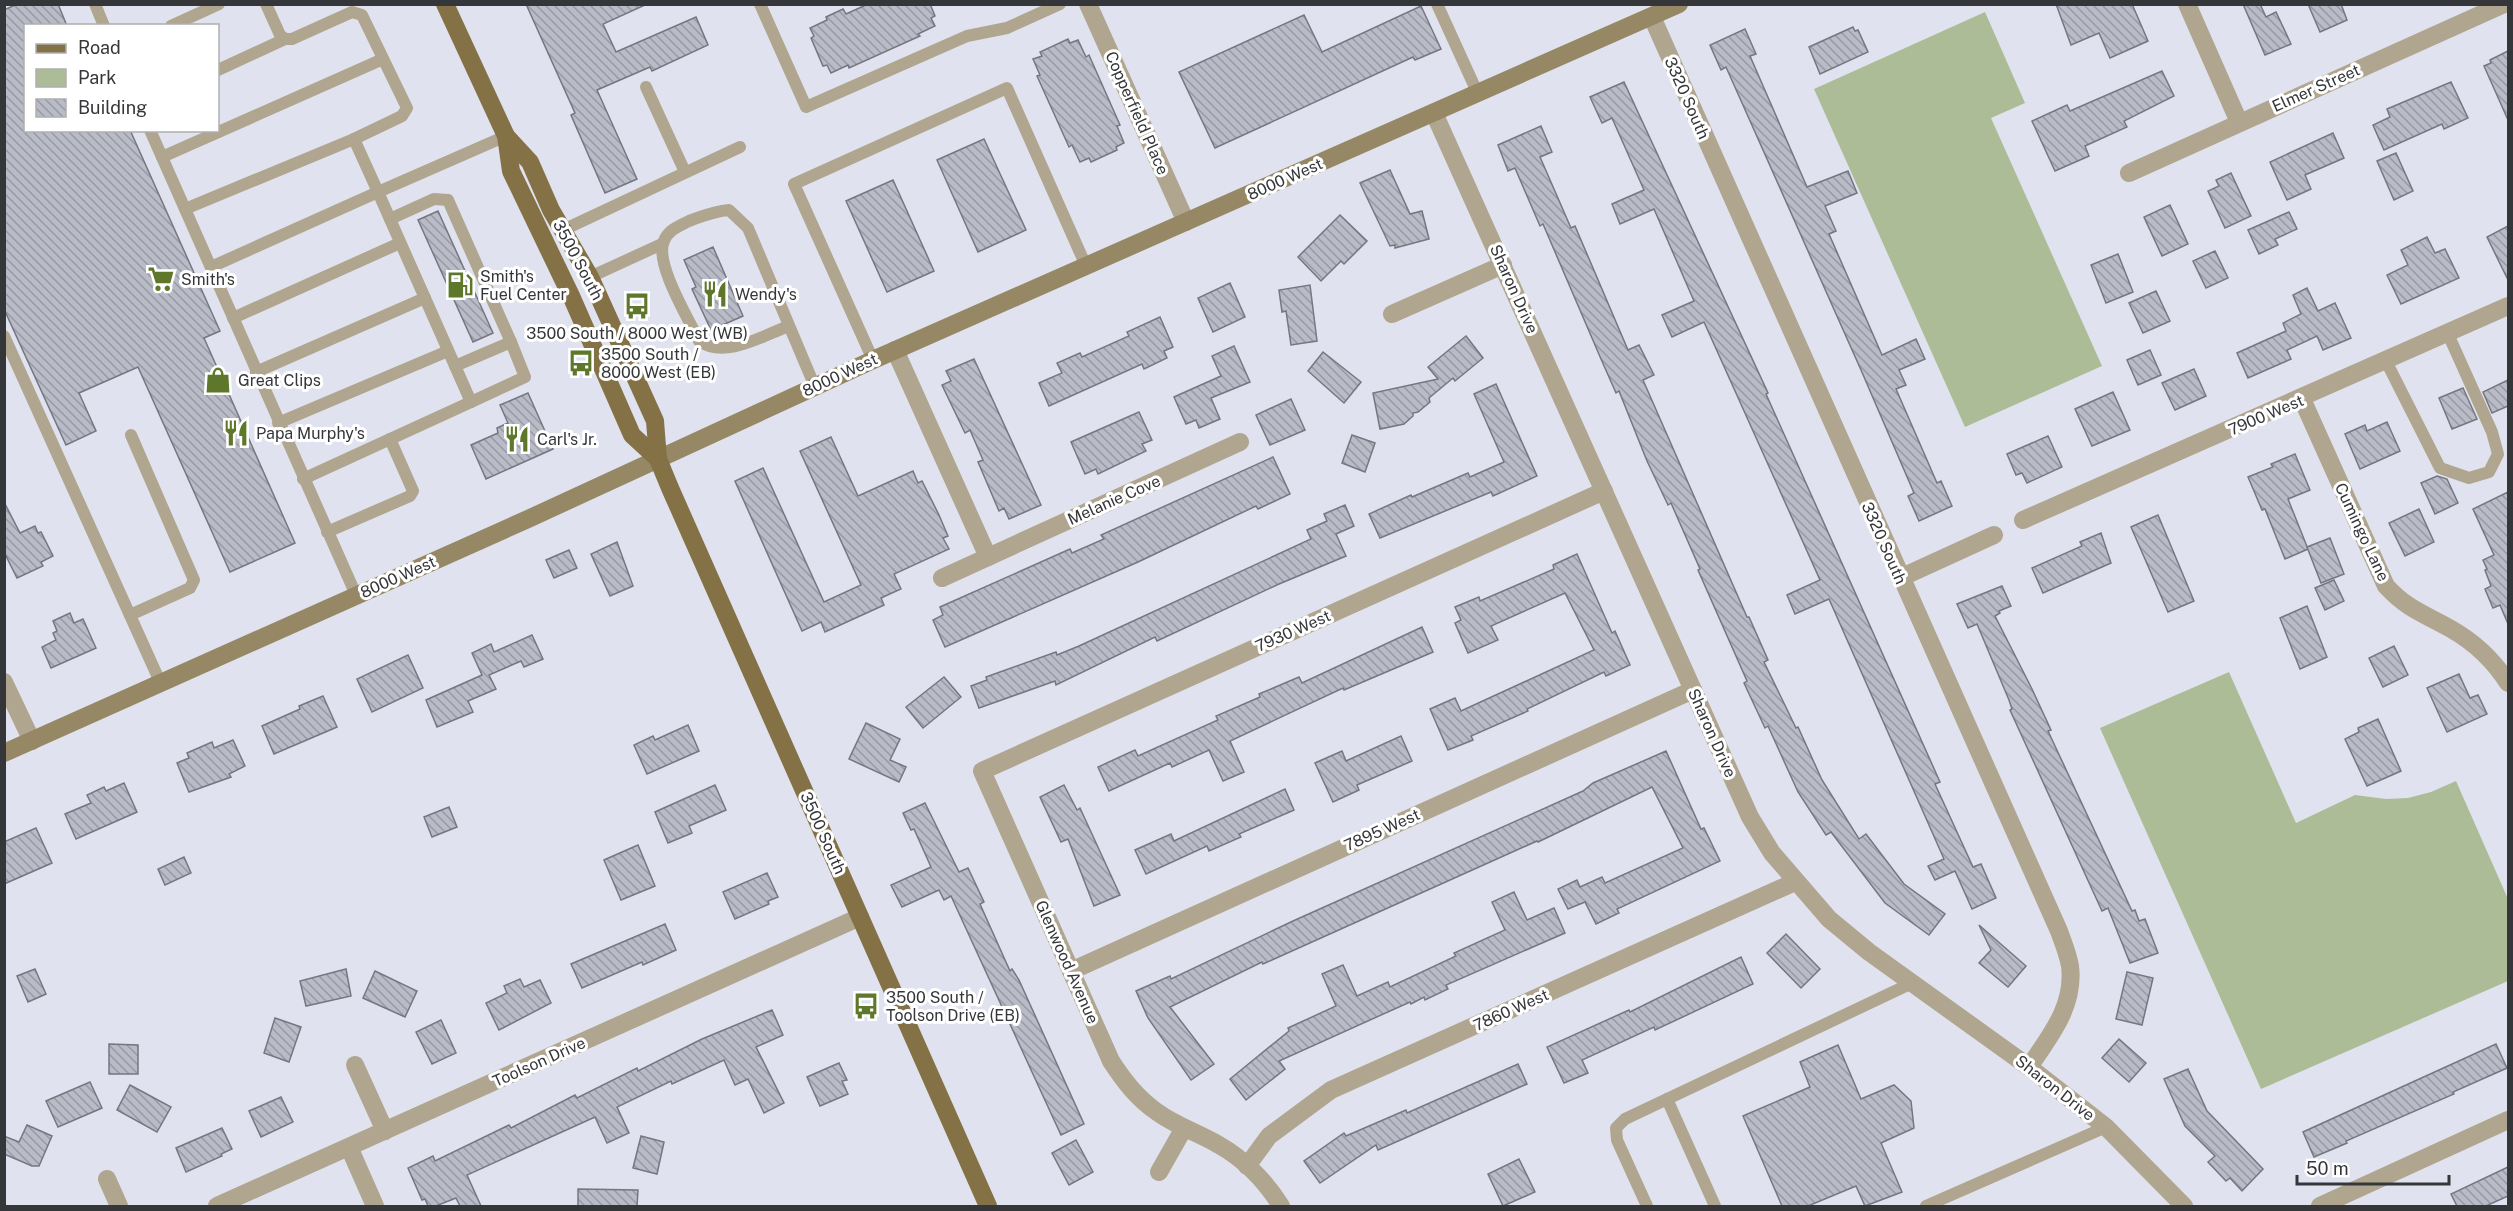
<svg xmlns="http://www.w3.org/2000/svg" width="2513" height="1211" font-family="'Public Sans',sans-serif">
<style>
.green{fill:#acbc96}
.building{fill:url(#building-back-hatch);stroke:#747781;stroke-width:1.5}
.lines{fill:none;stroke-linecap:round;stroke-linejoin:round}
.lane{stroke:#b0a68f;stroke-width:12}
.street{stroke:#b0a68f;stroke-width:18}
.secondary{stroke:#968865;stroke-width:18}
.primary{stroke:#847246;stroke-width:18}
.labels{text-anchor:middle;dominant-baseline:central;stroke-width:6;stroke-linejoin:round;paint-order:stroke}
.street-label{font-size:16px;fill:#35363a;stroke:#fff}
.poi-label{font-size:16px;fill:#35363a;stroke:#fff;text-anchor:start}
</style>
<defs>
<pattern id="building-back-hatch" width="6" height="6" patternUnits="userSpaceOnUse" patternTransform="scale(1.5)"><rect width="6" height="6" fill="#b9bcc7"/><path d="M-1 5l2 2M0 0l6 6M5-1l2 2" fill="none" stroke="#979aa3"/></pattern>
</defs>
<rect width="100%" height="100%" fill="#e0e3ef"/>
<g class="green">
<path d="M1985 12 2025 103 1991 118 2102 366 1965 427 1814 89Z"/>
<path d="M2229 672 2296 823 2355 795 2386 799 2408 798 2431 792 2456 781 2508 899V981L2261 1089 2100 728Z"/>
</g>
<g class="building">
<path d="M17 4H58L67 26H26V130H130L220 331 204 338 295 543 230 572 138 367 79 393 96 431 66 445 4 309V10Z"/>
<path d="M526 4H647L603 24 616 52 696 17 708 45 652 71 650 67 597 90 637 179 605 193 571 115 575 113Z"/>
<path d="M868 4H930L935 16 931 18 935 26 918 34 920 36 849 68 848 65 831 73 827 65 823 66 811 38 814 36 810 28 827 20 826 17 843 9 846 14Z"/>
<path d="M2056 4H2132L2148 41 2110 58 2099 33 2071 45Z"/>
<path d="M2243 4H2260L2266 17 2276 12 2291 44 2265 55Z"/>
<path d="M2308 4H2341L2347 20 2320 32Z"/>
<path d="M1421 6 1441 49 1415 60 1413 57 1215 148 1179 72 1304 15 1322 52Z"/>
<path d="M1853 27 1855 31 1858 30 1868 52 1820 74 1809 47Z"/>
<path d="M1745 29 1756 54 1750 56 1807 187 1848 171 1857 193 1825 206 1836 231 1829 234 1882 355 1916 339 1925 359 1899 370 1906 385 1896 389 1937 483 1941 481 1952 506 1919 521 1908 496 1914 493 1861 370 1726 67 1721 70 1710 45Z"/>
<path d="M1068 39 1070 43 1078 40 1086 57 1089 55 1120 125 1117 126 1124 143 1116 147 1117 150 1091 162 1089 158 1080 162 1072 145 1069 147 1037 76 1040 75 1033 59 1042 56 1040 52Z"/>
<path d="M2508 51V120L2484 66 2491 63 2490 60Z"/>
<path d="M2162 71 2174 96 2124 121 2127 127 2085 146 2089 156 2055 171 2032 121 2067 105 2070 111Z"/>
<path d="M1624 82 1768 393 1766 394 1940 782 1935 784 1973 867 1981 864 1996 898 1972 909 1955 871 1935 880 1928 866 1944 859 1829 599 1795 614 1787 595 1820 580 1704 322 1672 337 1662 315 1694 301 1654 209 1620 224 1612 204 1644 190 1612 118 1602 123 1590 97Z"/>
<path d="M2451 82 2468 118 2444 129 2442 124 2384 150 2373 125 2390 117 2387 109Z"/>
<path d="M1541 126 1552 152 1540 157 1571 228 1575 226 1628 350 1639 345 1654 375 1643 380 1747 617H1749L1768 660 1764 662 1796 728 1798 727 1822 780 1859 839 1866 834 1904 884 1945 914 1929 935 1885 903 1831 832 1826 835 1798 792 1768 726 1765 728 1744 683 1747 681 1698 570 1700 569 1671 503 1668 505 1647 461 1619 391 1616 393 1601 359 1543 224 1540 226 1515 168 1508 171 1498 145Z"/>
<path d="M2333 133 2344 158 2305 175 2311 189 2287 200 2270 162Z"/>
<path d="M984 139 1026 230 978 252 937 160Z"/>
<path d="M2396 153 2413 191 2394 200 2377 161Z"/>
<path d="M1390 170 1410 214 1422 211 1429 239 1395 248V245L1390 246 1360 183Z"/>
<path d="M2231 173 2251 216 2225 228 2208 191 2219 186 2216 180Z"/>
<path d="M893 180 934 271 887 292 846 201Z"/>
<path d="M2170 205 2188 244 2162 256 2144 217Z"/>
<path d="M438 211 493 333 473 342 418 220Z"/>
<path d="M2289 212 2297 229 2275 239 2278 245 2259 254 2248 230Z"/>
<path d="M1340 215 1367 241 1344 264 1341 261 1321 281 1298 257Z"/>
<path d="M2508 226V280L2487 237Z"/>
<path d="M2427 237 2435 253 2445 249 2459 278 2401 304 2387 275 2408 265 2401 250Z"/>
<path d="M713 247 743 316 711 330 692 289 696 287 684 260Z"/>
<path d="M2215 251 2228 278 2206 288 2193 261Z"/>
<path d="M2118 254 2133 292 2106 303 2091 265Z"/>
<path d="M1230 283 1245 317 1213 332 1198 298Z"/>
<path d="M1310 285 1317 341 1291 345 1286 311 1282 312 1279 290Z"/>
<path d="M2307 288 2318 311 2335 303 2351 338 2323 350 2317 336 2287 350 2291 359 2248 378 2237 353 2286 331 2283 323 2301 314 2293 295Z"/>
<path d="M2156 291 2170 321 2143 333 2129 303Z"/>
<path d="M1160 317 1173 347 1164 351 1167 358 1144 369 1142 364 1049 406 1039 383 1062 373 1057 363 1080 353 1082 357 1129 336 1127 332Z"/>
<path d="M1466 336 1483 358 1455 381 1453 378 1429 398 1430 402 1418 412 1413 413V416L1404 424 1380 429 1373 393 1438 379 1428 367Z"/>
<path d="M1234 346 1250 382 1211 398 1220 419 1199 428 1196 420 1186 424 1174 397 1221 376 1212 356Z"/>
<path d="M2150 350 2161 375 2138 385 2127 360Z"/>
<path d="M1323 352 1361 382 1344 403 1308 371Z"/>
<path d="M974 359 1041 505 1009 519 1004 508 999 511 978 462 983 460 970 430 965 433 942 385 951 381 946 371Z"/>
<path d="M2194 369 2206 396 2175 410 2162 383Z"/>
<path d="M2508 380V406L2492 413 2483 392Z"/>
<path d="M1496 384 1537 476 1493 496 1491 492 1380 538 1369 514 1411 495 1412 497 1468 473 1470 477 1504 462 1474 394Z"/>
<path d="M2463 388 2477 419 2452 429 2439 398Z"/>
<path d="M2113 392 2130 430 2092 446 2075 409Z"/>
<path d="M528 393 553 449 486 479 471 445 498 433 497 428 508 423 500 405Z"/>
<path d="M1291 399 1305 430 1270 445 1256 415Z"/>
<path d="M1139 412 1152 440 1142 444 1146 451 1098 474 1096 469 1085 474 1071 442Z"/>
<path d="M2387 422 2400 451 2360 469 2345 434 2365 425 2367 431Z"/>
<path d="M1352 435 1375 443 1365 472 1342 463Z"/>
<path d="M2048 436 2062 467 2027 483 2022 473 2016 475 2007 454Z"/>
<path d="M831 437 858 496 913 471 918 483 922 481 939 515 948 536 943 538 949 549 894 574 901 589 881 598 884 605 825 632 821 622 802 631 735 481 763 468 824 602 861 585 800 451Z"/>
<path d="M2295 454 2310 490 2288 499 2308 549 2285 559 2265 509 2262 510 2248 477 2273 467 2271 464Z"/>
<path d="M1273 457 1290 494 1258 509 1256 506 1138 562 945 647 933 620 943 615 940 607 1070 549 1072 553 1104 539 1101 535Z"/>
<path d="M2437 476 2447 479 2458 503 2435 514 2421 483Z"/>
<path d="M2508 492V624L2500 605 2493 608 2485 589 2491 586 2485 570 2487 569 2483 560 2494 555 2473 509Z"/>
<path d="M4 502 20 533 35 526 38 533 41 532 53 556 41 562 43 566 17 578 4 552Z"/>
<path d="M1345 505 1354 526 1336 534 1346 556 1279 584 1157 641 1155 637 1056 685 1055 681 979 708 971 686 987 680 986 677 1056 652 1057 655 1079 646 1311 539 1307 530 1327 521 1324 514Z"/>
<path d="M2419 509 2434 542 2405 556 2389 523Z"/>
<path d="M2158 515 2194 601 2168 612 2131 527Z"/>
<path d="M2101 533 2111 563 2043 593 2032 568 2082 546 2080 542Z"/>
<path d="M2330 538 2344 574 2321 583 2307 547Z"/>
<path d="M617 542 633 586 610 596 591 554Z"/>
<path d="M569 550 577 568 554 578 546 560Z"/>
<path d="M1577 554 1612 633 1615 631 1630 665 1606 676 1604 672 1527 709 1528 711 1471 736 1473 740 1448 750 1430 709 1455 698 1461 711 1594 650 1565 593 1491 626 1498 640 1468 653 1455 623 1461 620 1455 607 1479 597 1480 601 1554 569 1553 565Z"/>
<path d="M2334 580 2344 601 2325 610 2315 588Z"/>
<path d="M2002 586 2011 606 1999 611 2000 613 1995 616 2032 689 2051 730 2048 731 2132 911 2135 910 2139 921 2145 919 2158 953 2130 963 2108 908 2102 911 2010 710 2012 709 2009 700 1977 624 1968 628 1957 604Z"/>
<path d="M2307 606 2327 657 2300 669 2280 618Z"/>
<path d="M70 613 74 623 83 619 96 648 51 668 42 647 56 640 53 633 57 631 53 621Z"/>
<path d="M1422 627 1433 652 1344 690 1343 688 1230 741 1244 772 1223 781 1209 750 1172 767 1170 763 1109 791 1098 767 1135 750 1138 756 1218 720 1216 716 1260 697 1259 694 1299 677 1302 683Z"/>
<path d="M532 635 543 659 524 667 521 661 489 675 496 689 468 701 473 712 437 727 426 700 482 675 472 653 491 644 494 652Z"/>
<path d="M2394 646 2408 675 2383 687 2369 658Z"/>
<path d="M408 655 423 688 372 712 357 679Z"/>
<path d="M2459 674 2470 698 2478 695 2487 714 2447 732 2427 688Z"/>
<path d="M944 677 961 697 923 728 906 707Z"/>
<path d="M323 696 337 727 274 754 262 726 300 709 299 706Z"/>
<path d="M2378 719 2401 771 2367 786 2345 739 2359 732 2358 728Z"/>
<path d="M866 723 900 739 890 760 906 767 899 782 849 759Z"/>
<path d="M688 725 699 751 647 774 634 745 653 736 655 740Z"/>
<path d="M1401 736 1412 761 1357 785 1359 790 1333 802 1315 763 1342 751 1346 761Z"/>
<path d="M233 740 245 766 229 774 231 777 189 792 177 763 189 758 187 753 212 742 214 748Z"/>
<path d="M1666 751 1701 829 1704 828 1720 861 1617 909 1619 913 1596 924 1585 902 1568 909 1558 889 1577 880 1580 887 1602 877 1605 883 1683 848 1652 787 1538 842 1537 841 1263 964 1262 962 1170 1007 1214 1064 1191 1080 1148 1018 1136 991 1170 976 1171 979 1293 921 1583 791 1593 783Z"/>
<path d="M124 783 137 812 76 839 65 814 91 803 87 795 104 787 106 791Z"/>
<path d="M715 785 726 810 689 826 692 833 668 843 655 812Z"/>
<path d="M1064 785 1077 810 1080 808 1120 895 1094 906 1068 839 1061 842 1040 797Z"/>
<path d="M1285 789 1294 810 1239 834 1241 837 1209 851 1207 846 1146 874 1135 850 1171 834 1174 841Z"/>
<path d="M925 803 959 872 968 868 984 902 980 904 1010 971 1012 969 1019 980 1084 1124 1061 1135 951 896 944 900 939 890 902 907 891 885 931 867 914 829 911 830 903 813Z"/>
<path d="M449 807 457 827 432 837 424 817Z"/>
<path d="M36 828 52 863 4 884V842Z"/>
<path d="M638 845 655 886 621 900 604 860Z"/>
<path d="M184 857 191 873 165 885 158 869Z"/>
<path d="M767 873 778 897 768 901 769 904 735 919 723 892Z"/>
<path d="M1514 892 1527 920 1554 908 1565 933 1446 985 1448 989 1425 1000 1424 997 1411 1004 1410 1002 1279 1061 1285 1069 1246 1100 1230 1079 1289 1031 1288 1028 1336 1006 1322 974 1343 965 1357 996 1388 982 1390 987 1456 956 1454 953 1505 930 1492 902Z"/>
<path d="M665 924 676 950 643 965 642 962 582 988 571 964Z"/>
<path d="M1979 925 2026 966 2008 987 1979 963 1991 950Z"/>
<path d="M1786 934 1820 969 1801 988 1767 953Z"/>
<path d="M1741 957 1753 984 1655 1030 1654 1027 1582 1060 1588 1073 1564 1083 1547 1047 1629 1010 1630 1012Z"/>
<path d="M35 969 46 994 28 1002 17 976Z"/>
<path d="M346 969 351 996 306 1006 300 981Z"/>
<path d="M375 971 417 991 405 1017 363 998Z"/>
<path d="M2127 972 2153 978 2142 1025 2116 1019Z"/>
<path d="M520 979 524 987 540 980 551 1003 499 1030 486 1003 507 993 504 986Z"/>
<path d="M772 1010 783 1035 756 1047 784 1103 764 1113 748 1079 735 1085 724 1060 672 1084 671 1081 617 1107 629 1133 607 1143 595 1117 467 1175 481 1206H460L456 1198 436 1206H428L425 1199 422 1200 408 1168 433 1156 435 1161 509 1125 511 1128 575 1095 577 1098 637 1068 638 1071 702 1039Z"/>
<path d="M275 1018 301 1027 289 1062 264 1053Z"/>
<path d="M441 1020 456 1053 432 1064 416 1032Z"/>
<path d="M2119 1039 2146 1063 2129 1082 2102 1058Z"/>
<path d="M109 1044 138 1045V1074H109Z"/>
<path d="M2496 1044 2507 1068 2453 1092 2454 1094 2346 1141 2347 1143 2314 1157 2303 1132Z"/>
<path d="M1838 1045 1861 1099 1894 1085 1911 1101 1914 1128 1881 1143 1902 1192 1865 1206 1856 1186 1808 1206H1782L1743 1116 1810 1087 1800 1062Z"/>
<path d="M839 1063 847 1080 842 1081 848 1094 820 1106 807 1077Z"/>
<path d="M1518 1064 1527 1084 1378 1150 1376 1145 1320 1183 1304 1161 1344 1133 1346 1136 1406 1110 1407 1113Z"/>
<path d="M2188 1069 2207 1111 2263 1169 2242 1191 2230 1178 2226 1181 2208 1162 2215 1156 2185 1126 2164 1079Z"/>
<path d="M90 1082 102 1108 58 1127 46 1101Z"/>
<path d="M130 1085 171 1107 157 1132 117 1110Z"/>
<path d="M281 1097 293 1122 261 1137 249 1111Z"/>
<path d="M27 1125 52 1136 39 1166H32L4 1154V1136L19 1142Z"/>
<path d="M222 1128 232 1149 221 1154 222 1156 186 1172 176 1148Z"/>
<path d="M641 1136 664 1142 657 1174 633 1168Z"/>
<path d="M1076 1140 1093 1172 1069 1185 1052 1153Z"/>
<path d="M1519 1159 1535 1192 1503 1206 1488 1174Z"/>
<path d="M2508 1167V1196L2486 1206H2457L2451 1194Z"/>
<path d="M578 1189 638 1190 637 1206H578Z"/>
</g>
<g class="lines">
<g class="lane">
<path d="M95 4 104 26"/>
<path d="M266 4 280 35 285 39H292L352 12 362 15 407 108 402 116 354 139 378 192 506 136"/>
<path d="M760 4 806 107 967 36 1007 28 1060 4"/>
<path d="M1437 4 1478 94"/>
<path d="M171 26 219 4"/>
<path d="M218 70 285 39"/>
<path d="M646 87 685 172"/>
<path d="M150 130 356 595"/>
<path d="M162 157 383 59"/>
<path d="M185 209 354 139"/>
<path d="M390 219 434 199 448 200 511 342 455 366"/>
<path d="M563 230 740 147"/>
<path d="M211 267 378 192 471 402 303 479"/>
<path d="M590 277 662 244"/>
<path d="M233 318 400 243"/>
<path d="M789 326C762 336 725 359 699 341 689 319 654 263 664 241 668 230 679 226 689 221 703 216 714 211 729 210L748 228 815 387"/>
<path d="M4 336 161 684"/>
<path d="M873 360 794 184 1007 88 1086 266"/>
<path d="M2386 361 2440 468 2469 478 2489 472 2498 454 2492 432 2448 334"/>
<path d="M256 372 425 298"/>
<path d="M471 402 525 377 511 342"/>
<path d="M278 423 448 351"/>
<path d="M327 532 410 496 413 491 390 439"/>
<path d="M130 615 190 588 194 580 131 435"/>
<path d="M1667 1099 1715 1206"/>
<path d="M1647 1206 1617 1140 1616 1128 1625 1119 1912 983"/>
<path d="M1926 1206 2106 1127"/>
</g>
<g class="street">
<path d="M1088 4 1186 222"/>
<path d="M2187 4 2239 122"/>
<path d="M1652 17 2059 931C2063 942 2068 954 2070 966 2075 1006 2050 1036 2029 1067"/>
<path d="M1434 113 1750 817 1772 853 1829 919 1869 952 2029 1067 2106 1127 2184 1206"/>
<path d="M2129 173 2504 4"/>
<path d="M1392 314 1503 265"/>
<path d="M895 350 988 557"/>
<path d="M2302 399 2386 586C2408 610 2425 614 2451 629 2474 642 2494 661 2508 683"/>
<path d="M2023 520 2508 306"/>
<path d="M942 578 1240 442"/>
<path d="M1900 578 1994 535"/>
<path d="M4 682 32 741"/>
<path d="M1071 971 1693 690"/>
<path d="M355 1065 385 1131"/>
<path d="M349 1147 375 1206"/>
<path d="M1247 1166 1269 1136 1331 1090 1795 882"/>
<path d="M1159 1172 1184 1128"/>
<path d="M107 1179 119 1206"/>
<path d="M217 1206 860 917"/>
<path d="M1281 1206C1266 1182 1244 1159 1219 1145 1199 1133 1176 1126 1157 1112 1137 1098 1124 1081 1111 1061L982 771 1604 491"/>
<path d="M2320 1206 2508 1120"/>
</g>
<path class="secondary" d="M4 753 528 519 873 360 1679 4"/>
<g class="primary">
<path d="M445 4 506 136 511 171 572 298 632 435 658 459"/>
<path d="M506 136 530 162 551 210 590 277 655 421 658 459 670 488 988 1206"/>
</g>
</g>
<defs>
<g id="supermarket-bare" transform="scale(2.07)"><path d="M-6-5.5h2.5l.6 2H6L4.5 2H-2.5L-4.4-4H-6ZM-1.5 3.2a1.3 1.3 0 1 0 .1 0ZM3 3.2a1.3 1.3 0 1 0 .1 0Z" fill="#5e772a" stroke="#fff" stroke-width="2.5" paint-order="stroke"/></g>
<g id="fuel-bare" transform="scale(2.07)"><path d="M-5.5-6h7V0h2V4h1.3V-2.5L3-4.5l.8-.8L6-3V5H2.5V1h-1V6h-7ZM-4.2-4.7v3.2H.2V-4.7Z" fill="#5e772a" stroke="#fff" stroke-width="2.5" paint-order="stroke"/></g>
<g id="restaurant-bare" transform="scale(2.07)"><path d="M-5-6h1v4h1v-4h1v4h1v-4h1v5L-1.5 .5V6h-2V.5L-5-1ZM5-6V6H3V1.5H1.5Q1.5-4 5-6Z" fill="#5e772a" stroke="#fff" stroke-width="2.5" paint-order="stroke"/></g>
<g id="bus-bare" transform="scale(2.07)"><path d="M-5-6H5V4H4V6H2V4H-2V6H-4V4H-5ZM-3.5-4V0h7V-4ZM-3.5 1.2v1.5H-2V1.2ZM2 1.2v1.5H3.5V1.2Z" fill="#5e772a" stroke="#fff" stroke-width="2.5" paint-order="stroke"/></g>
<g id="shop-bare" transform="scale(2.07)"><path d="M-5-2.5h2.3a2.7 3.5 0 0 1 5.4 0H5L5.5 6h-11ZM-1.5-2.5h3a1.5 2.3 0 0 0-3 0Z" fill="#5e772a" stroke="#fff" stroke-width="2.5" paint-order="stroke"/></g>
</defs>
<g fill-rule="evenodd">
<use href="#supermarket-bare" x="161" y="279"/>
<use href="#fuel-bare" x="460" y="285"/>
<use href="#restaurant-bare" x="715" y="294"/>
<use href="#bus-bare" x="637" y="306"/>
<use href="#bus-bare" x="581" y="363"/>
<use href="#shop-bare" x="218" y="380"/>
<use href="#restaurant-bare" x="236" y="433"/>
<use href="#restaurant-bare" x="517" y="439"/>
<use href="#bus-bare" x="866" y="1006"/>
</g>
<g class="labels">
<g class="street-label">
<text transform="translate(2316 88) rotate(-24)">Elmer Street</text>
<text transform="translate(1687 98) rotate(66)">3320 South</text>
<text transform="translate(1137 113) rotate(66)">Copperfield Place</text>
<text transform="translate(1285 179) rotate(-24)">8000 West</text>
<text transform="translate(578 260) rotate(62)">3500 South</text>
<text transform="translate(1514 289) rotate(66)">Sharon Drive</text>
<text transform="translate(840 375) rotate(-25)">8000 West</text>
<text transform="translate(2266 415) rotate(-23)">7900 West</text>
<text transform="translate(1114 500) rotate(-24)">Melanie Cove</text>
<text transform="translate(2362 532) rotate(65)">Cumingo Lane</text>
<text transform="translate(1884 543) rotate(66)">3320 South</text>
<text transform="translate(398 577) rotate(-24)">8000 West</text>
<text transform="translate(1293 631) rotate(-24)">7930 West</text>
<text transform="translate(1712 733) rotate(66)">Sharon Drive</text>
<text transform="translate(1382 830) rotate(-24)">7895 West</text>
<text transform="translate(823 833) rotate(66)">3500 South</text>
<text transform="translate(1067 962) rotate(66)">Glenwood Avenue</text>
<text transform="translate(1511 1010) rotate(-24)">7860 West</text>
<text transform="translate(539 1062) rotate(-24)">Toolson Drive</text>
<text transform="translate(2055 1088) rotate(38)">Sharon Drive</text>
</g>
<g class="poi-label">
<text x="480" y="276">Smith's<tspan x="480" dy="18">Fuel Center</tspan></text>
<text x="181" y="279">Smith's</text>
<text x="735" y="294">Wendy's</text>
<text x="637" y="333" text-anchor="middle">3500 South / 8000 West (WB)</text>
<text x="601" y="354">3500 South /<tspan x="601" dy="18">8000 West (EB)</tspan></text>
<text x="238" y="380">Great Clips</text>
<text x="256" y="433">Papa Murphy's</text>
<text x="537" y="439">Carl's Jr.</text>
<text x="886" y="997">3500 South /<tspan x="886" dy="18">Toolson Drive (EB)</tspan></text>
</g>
</g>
<rect width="2513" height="1211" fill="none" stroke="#35363a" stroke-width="12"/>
<rect x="24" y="24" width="195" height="108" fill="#ffffff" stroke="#aeafb0" stroke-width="1.5"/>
<rect x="36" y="44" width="30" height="9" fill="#847246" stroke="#aeafb0" stroke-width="1.5"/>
<text x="78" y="54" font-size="18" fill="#35363a">Road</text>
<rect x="36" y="69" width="30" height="18" fill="#acbc96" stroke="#aeafb0" stroke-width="1.5"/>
<text x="78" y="84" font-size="18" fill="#35363a">Park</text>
<rect x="36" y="99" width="30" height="18" fill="url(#building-back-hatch)" stroke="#aeafb0" stroke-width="1.5"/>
<text x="78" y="114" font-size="18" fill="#35363a">Building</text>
<path d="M2297 1175v9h152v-9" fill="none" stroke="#35363a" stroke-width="3"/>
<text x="2306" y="1175" font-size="18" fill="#35363a" stroke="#ffffff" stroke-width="4.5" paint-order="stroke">50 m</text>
</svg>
